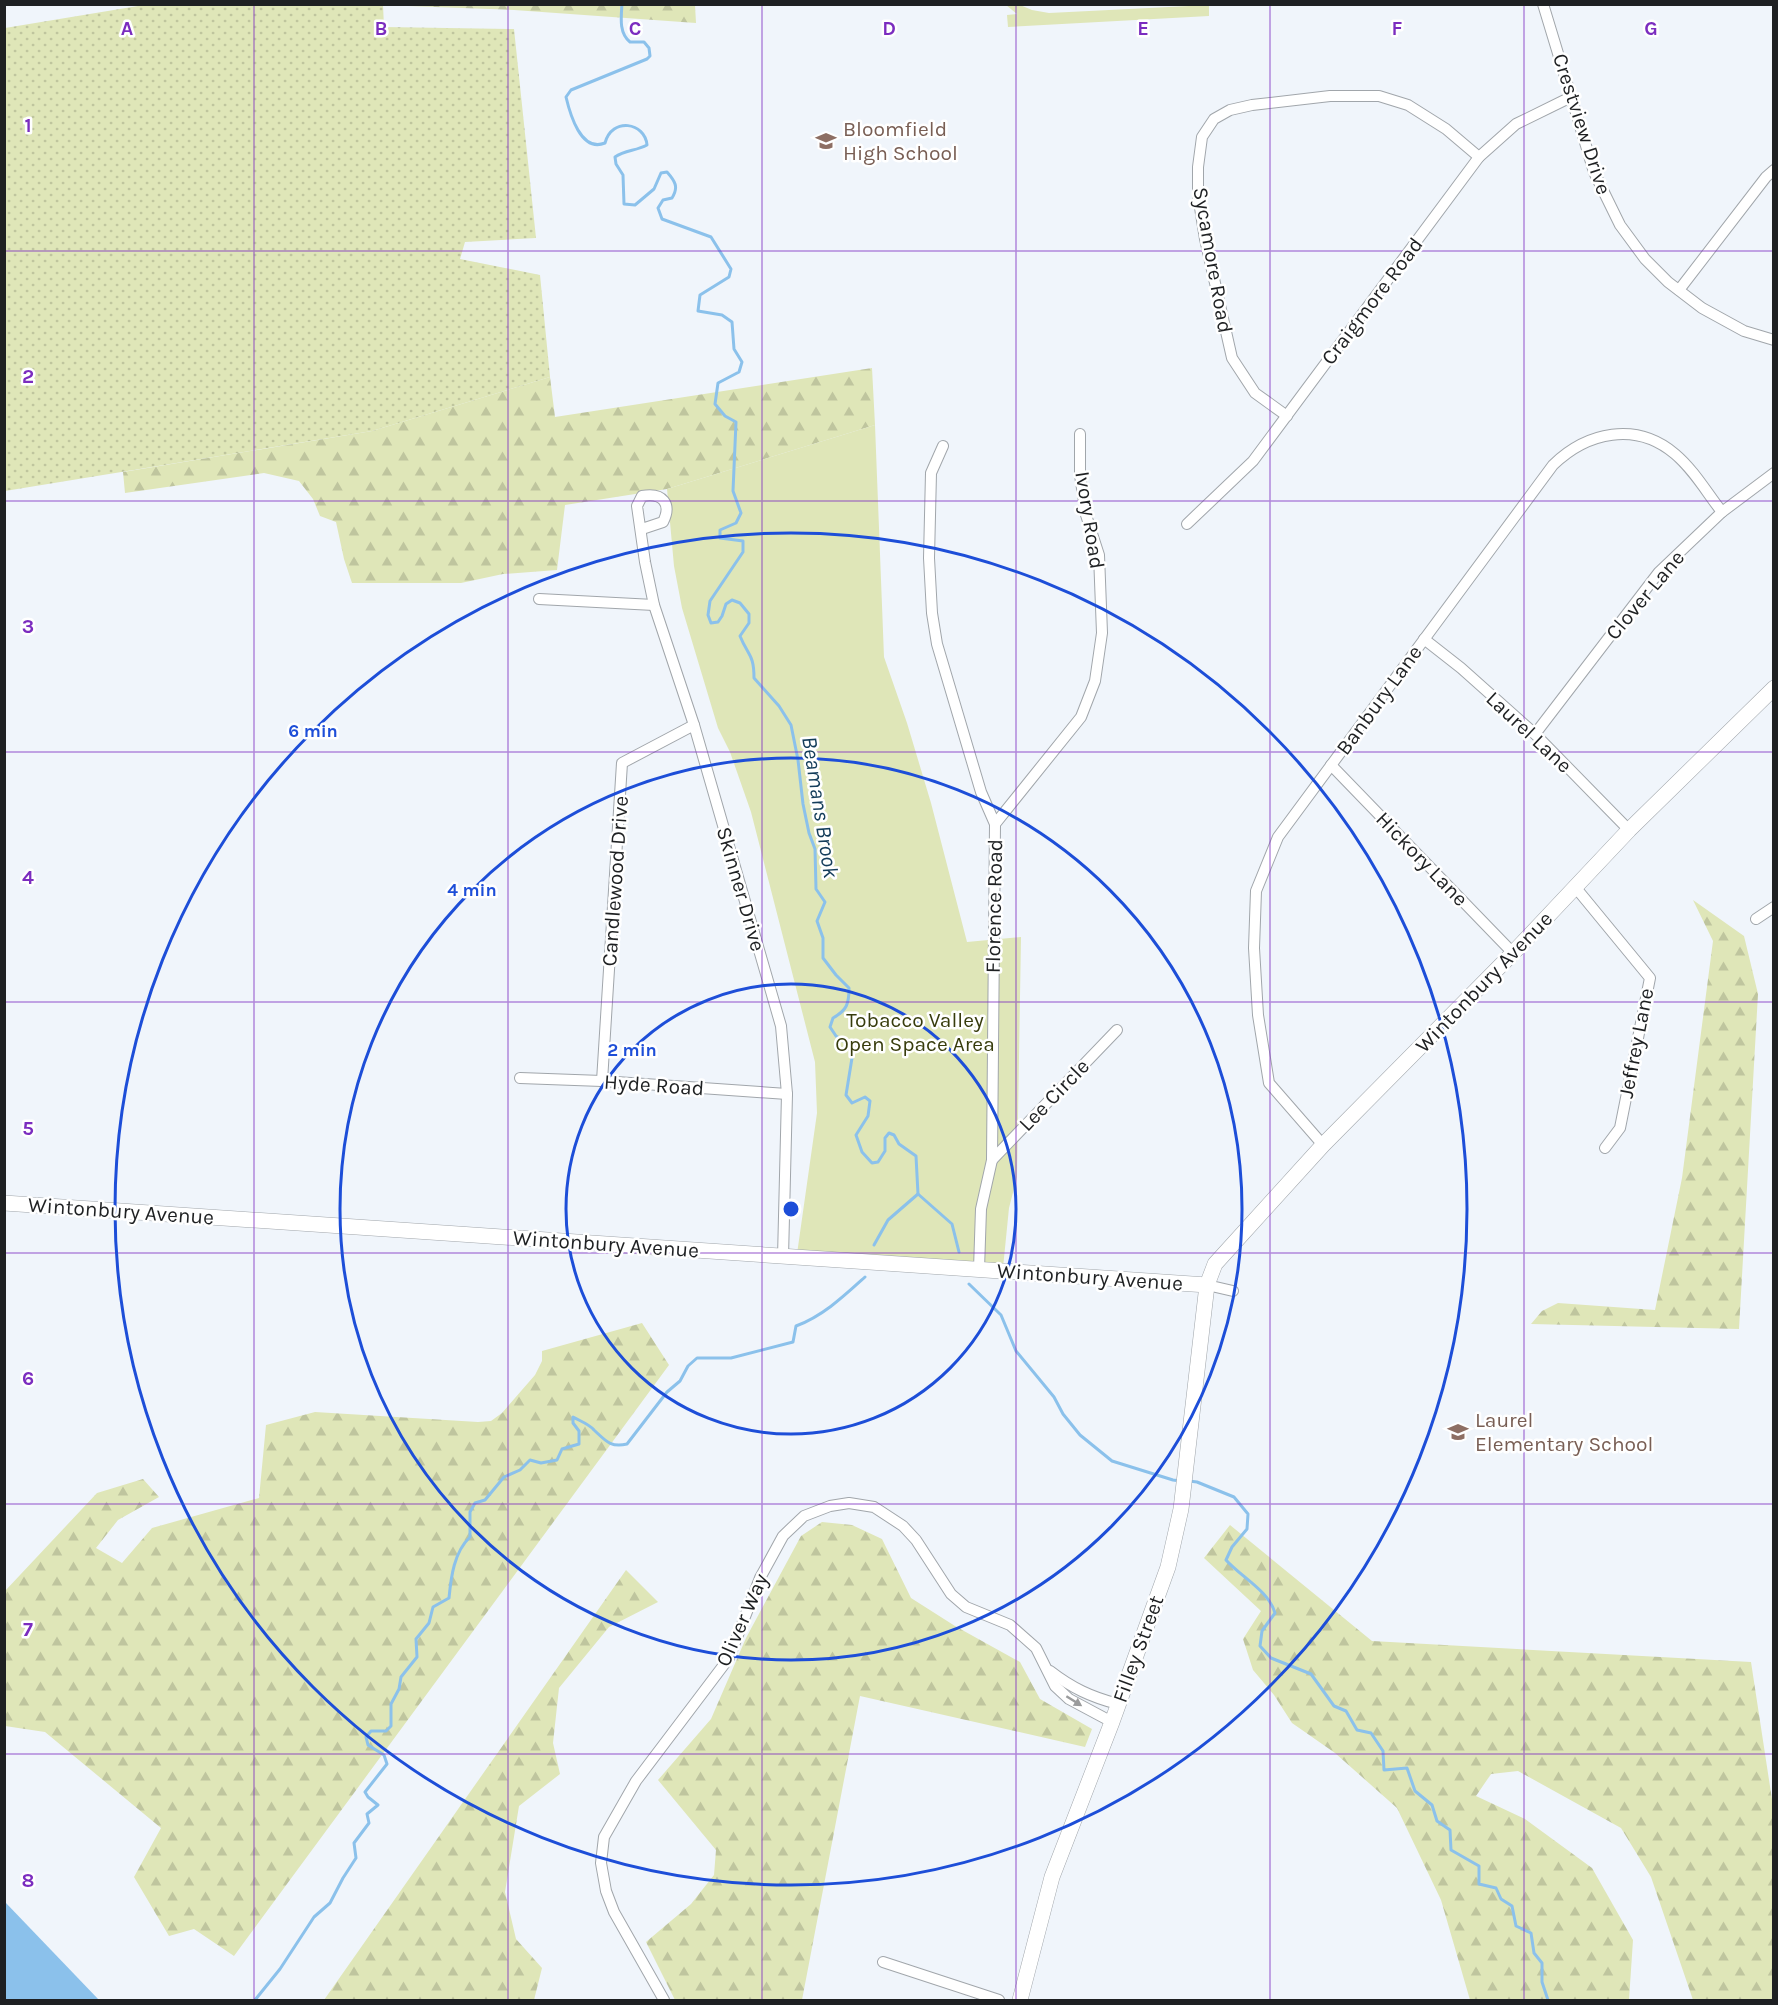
<svg xmlns="http://www.w3.org/2000/svg" width="1778" height="2005" font-family="Karla,sans-serif">
<style>
.grass{fill:url(#grass-dots)}
.forest{fill:url(#forest-firs)}
.park{fill:#dfe6b8}
.water{fill:#8bc1eb}
.lines{fill:none;stroke-linecap:round;stroke-linejoin:round}
.stream{stroke:#8bc1eb;stroke-width:3}
.street-casing{stroke:#a1a6ab;stroke-width:12}
.secondary-casing{stroke:#a1a6ab;stroke-width:16}
.street{stroke:#fff;stroke-width:10}
.secondary{stroke:#fff;stroke-width:15}
.oneway{fill:#9a9b9c}
.grid{fill:none;stroke:#7b2cbf;stroke-width:1.5;stroke-opacity:0.55}
.ring{fill:none;stroke:#1d4ed8;stroke-width:3}
.labels{text-anchor:middle;dominant-baseline:central;stroke-width:5;stroke-linejoin:round;paint-order:stroke}
.street-label{font-size:21px;fill:#1e2022;stroke:#fff}
.education-label{font-size:21px;fill:#785e54;stroke:#fff;text-anchor:start}
.park-label{font-size:21px;fill:#373c0c;stroke:#fff}
.water-label{font-size:22px;font-style:italic;fill:#143d5a;stroke:#fff}
.grid-label{font-size:20px;text-anchor:middle;font-weight:bold;fill:#7b2cbf;stroke:#fff;stroke-width:5;stroke-linejoin:round;paint-order:stroke}
.centre{fill:#1d4ed8;stroke:#fff;stroke-width:3}
.ring-label{font-size:18px;text-anchor:middle;font-weight:bold;fill:#1d4ed8;stroke:#fff;stroke-width:5;stroke-linejoin:round;paint-order:stroke}
</style>
<defs>
<pattern id="grass-dots" width="8" height="8" patternUnits="userSpaceOnUse" patternTransform="scale(1.5)"><rect width="8" height="8" fill="#dfe6b8"/><path d="M2 2h.1M6 6h.1" fill="none" stroke="#bfc59e" stroke-width="1.8" stroke-linecap="round"/></pattern>
<pattern id="forest-firs" width="22" height="20" patternUnits="userSpaceOnUse" patternTransform="scale(1.5)"><rect width="22" height="20" fill="#dfe6b8"/><path d="M5 1l3.5 6h-7zM16 11l3.5 6h-7z" fill="#bfc59e"/></pattern>
</defs>
<rect width="100%" height="100%" fill="#f0f5fb"/>
<path class="grass" d="M375 4 383 5 384 27 514 29 536 238 465 242 460 259 540 275 550 377 372 431 5 491V28L144 5Z"/>
<g class="forest">
<path d="M408 5H695L696 23 514 10 408 6Z"/>
<path d="M872 368 875 425 667 489 565 505 557 570 503 574 461 583H352L344 559 336 522 320 516 313 499 299 481 264 473 125 493 123 472 372 431 550 377 555 417Z"/>
<path d="M1693 900 1744 936 1758 994 1739 1329 1531 1324 1542 1311 1558 1303 1655 1310 1682 1178 1713 941Z"/>
<path d="M642 1323 669 1365 234 1956 194 1929 169 1936 134 1877 161 1828 45 1732 5 1726V1591L97 1493 143 1479 159 1497 118 1520 96 1548 122 1563 152 1528 259 1498 266 1425 315 1412 478 1422 491 1421 502 1413 535 1375 542 1361V1351Z"/>
<path d="M822 1522 852 1525 882 1539 911 1598 955 1626 1020 1662 1040 1699 1092 1729 1085 1747 860 1696 802 2000H675L646 1942 691 1904 714 1875 716 1850 658 1780 711 1719 746 1638 801 1536Z"/>
<path d="M1230 1525 1372 1641 1751 1662 1773 1806V2000H1693L1651 1877 1621 1828 1518 1771 1491 1774 1476 1796 1525 1819 1592 1868 1633 1940 1629 2000H1470L1441 1900 1397 1808 1335 1753 1292 1723 1274 1695 1253 1670 1243 1639 1261 1611 1204 1558Z"/>
<path d="M626 1570 658 1602 609 1627 559 1688 553 1743 560 1774 519 1806 505 1892 516 1939 542 1968 534 2000H324Z"/>
</g>
<g class="park">
<path d="M1006 5H1020L1032 10 1049 13 1209 5V16L1008 27 1007 15 1017 14Z"/>
<path d="M875 425 884 657 907 723 931 803 967 942 1021 937 1017 1177 1009 1208 1002 1278 796 1261 817 1113 815 1062 751 812 730 752 718 728 682 608 674 566 667 489Z"/>
</g>
<path class="water" d="M4 1902H5L99 2000H5Z"/>
<g class="lines">
<g class="stream">
<path d="M622 4C621 18 619 33 630 42H644L649 48 650 56 647 59 571 90 566 97C570 114 581 153 605 143 612 117 645 122 647 145 636 151 625 150 615 157L616 164 623 175 624 204 635 205 654 189 661 173 667 172C675 181 679 187 672 198L663 200 658 208 662 219 711 237 731 269 729 277 700 295 698 311 722 315 732 322 734 349 742 362 739 372 718 383 715 404 725 416 736 422 733 491 741 513 736 523 720 530V538L743 541V552L710 601 708 615 711 623 718 622 722 616 726 604 732 600 740 603 749 614V623L740 636C748 656 754 654 754 678L779 706 791 725 798 760 803 804 809 833 815 849 816 889 825 902 817 921 823 938V958L836 975 849 988C849 1004 847 1010 833 1018L830 1027 836 1036 849 1045 852 1058 846 1095 852 1103 865 1097 870 1101 868 1116 856 1135 862 1152 872 1163 878 1162 885 1151V1138L889 1133 894 1135 899 1144 916 1156 918 1194 952 1224 959 1252"/>
<path d="M874 1245 888 1220 918 1194"/>
<path d="M969 1284 1001 1315 1016 1351 1054 1397 1063 1414 1080 1435 1112 1461 1173 1480 1180 1481"/>
<path d="M1189 1481 1197 1482 1234 1497 1248 1514 1247 1529 1232 1547 1226 1560C1241 1577 1269 1591 1275 1613L1262 1631 1260 1646 1271 1658 1311 1674 1334 1706 1346 1711 1357 1730 1371 1733 1383 1751 1384 1770 1407 1768 1415 1791 1432 1805 1437 1821 1450 1830 1451 1850 1479 1866V1884L1496 1888 1501 1899 1512 1906 1516 1926 1531 1933 1534 1953 1542 1963V1982L1548 2000"/>
<path d="M255 2000 280 1969 314 1917 330 1903 343 1878 356 1858 354 1843 369 1823 367 1814 378 1805 368 1797 365 1792 387 1764 384 1755 368 1745 366 1737 371 1731H386L391 1726V1704L399 1689 401 1677 417 1657 416 1639 429 1623 433 1607 449 1598C451 1577 454 1552 470 1537V1512L475 1503 485 1500 504 1477 520 1470 530 1460 541 1463 557 1460 562 1449 579 1444V1431L573 1423V1417C580 1421 589 1424 594 1430 605 1440 610 1448 627 1444L667 1392 680 1381 688 1366 697 1358H731L793 1342 796 1326C823 1316 844 1296 865 1277"/>
</g>
<g class="street-casing">
<g id="street">
<path d="M1543 4 1594 172 1620 225 1645 259 1668 282 1702 308 1744 331 1774 340"/>
<path d="M1679 290 1766 177 1774 170"/>
<path d="M1287 416 1255 393 1232 358 1205 239 1198 195V167L1202 137 1214 119 1230 110 1252 105 1330 96H1379L1408 105 1446 129 1479 157"/>
<path d="M943 446 931 473 929 558 932 613 937 644 981 792 995 824 992 1160 981 1209 979 1269"/>
<path d="M1187 524 1253 461 1479 157 1516 124 1571 97"/>
<path d="M642 529 663 522C672 504 663 492 642 496L637 506 645 562 654 605 694 725 781 1026 787 1094 783 1257"/>
<path d="M539 599 654 605"/>
<path d="M1424 639 1461 668 1535 734 1629 830"/>
<path d="M1535 734 1659 572 1722 512 1774 473"/>
<path d="M1331 765 1513 953"/>
<path d="M995 824 1081 717 1095 681 1102 633 1099 555 1086 515 1080 475V434"/>
<path d="M1576 888 1650 978 1620 1128 1605 1148"/>
<path d="M1756 919 1774 907"/>
<path d="M520 1078 602 1081 787 1094"/>
<path d="M602 1081 622 763 694 725"/>
<path d="M1323 1145 1269 1083 1258 1015 1254 948 1256 891 1278 837 1553 465C1587 432 1636 421 1675 454 1694 470 1707 493 1722 512"/>
<path d="M992 1160 1117 1030"/>
<path d="M1207 1285 1233 1291"/>
<path d="M1050 1671C1072 1688 1091 1697 1118 1704"/>
<path d="M883 1962 999 2000"/>
<path d="M664 2000 614 1912 606 1891 601 1863 604 1837 636 1781 729 1658 760 1578 783 1536 804 1516 830 1506 849 1503 874 1507 903 1526 916 1540 951 1594 966 1607 1010 1625 1036 1648 1055 1686 1069 1699 1112 1722"/>
</g>
</g>
<g class="secondary-casing">
<g id="secondary">
<path d="M4 1203 1207 1285"/>
<path d="M1020 2000 1052 1877 1112 1722 1168 1567 1181 1509 1207 1285 1215 1264 1323 1145 1513 953 1629 830 1774 688"/>
</g>
</g>
<use href="#street" class="street"/>
<use href="#secondary" class="secondary"/>
</g>
<defs><path id="oneway-solid" d="M-6-.8H1V-3.2L6.5 0L1 3.2V.8H-6Z" transform="scale(1.5)"/></defs>
<use class="oneway" href="#oneway-solid" transform="translate(1074 1701) rotate(32)"/>
<path class="grid" d="M254 4V2000M508 4V2000M762 4V2000M1016 4V2000M1270 4V2000M1524 4V2000M4 251H1774M4 501H1774M4 752H1774M4 1002H1774M4 1253H1774M4 1504H1774M4 1754H1774"/>
<g class="ring">
<circle cx="791" cy="1209" r="225"/>
<circle cx="791" cy="1209" r="451"/>
<circle cx="791" cy="1209" r="676"/>
</g>
<defs>
<g id="school-bare" transform="scale(1.62)"><path d="M0-5L7-2L0 1L-7-2ZM-4 1L0 2.5L4 1V4Q0 6-4 4Z" fill="#8d6e63" stroke="#fff" stroke-width="2.5" paint-order="stroke"/></g>
</defs>
<g fill-rule="evenodd">
<use href="#school-bare" x="826" y="141"/>
<use href="#school-bare" x="1458" y="1432"/>
</g>
<g class="labels">
<g class="street-label">
<text transform="translate(1582 124) rotate(72)">Crestview Drive</text>
<text transform="translate(1213 260) rotate(80)">Sycamore Road</text>
<text transform="translate(1372 301) rotate(-53)">Craigmore Road</text>
<text transform="translate(1090 520) rotate(81)">Ivory Road</text>
<text transform="translate(1645 595) rotate(-50)">Clover Lane</text>
<text transform="translate(1379 700) rotate(-54)">Banbury Lane</text>
<text transform="translate(1529 732) rotate(43)">Laurel Lane</text>
<text transform="translate(1422 859) rotate(46)">Hickory Lane</text>
<text transform="translate(615 881) rotate(-86)">Candlewood Drive</text>
<text transform="translate(741 889) rotate(74)">Skinner Drive</text>
<text transform="translate(994 906) rotate(-89)">Florence Road</text>
<text transform="translate(1484 982) rotate(-46)">Wintonbury Avenue</text>
<text transform="translate(1636 1043) rotate(-79)">Jeffrey Lane</text>
<text transform="translate(654 1085) rotate(4)">Hyde Road</text>
<text transform="translate(1054 1095) rotate(-46)">Lee Circle</text>
<text transform="translate(121 1211) rotate(4)">Wintonbury Avenue</text>
<text transform="translate(606 1244) rotate(4)">Wintonbury Avenue</text>
<text transform="translate(1090 1277) rotate(4)">Wintonbury Avenue</text>
<text transform="translate(742 1620) rotate(-66)">Oliver Way</text>
<text transform="translate(1138 1649) rotate(-70)">Filley Street</text>
</g>
<g class="education-label">
<text x="843" y="129">Bloomfield<tspan x="843" dy="24">High School</tspan></text>
<text x="1475" y="1420">Laurel<tspan x="1475" dy="24">Elementary School</tspan></text>
</g>
<g class="park-label">
<text x="915" y="1020">Tobacco Valley<tspan x="915" dy="24">Open Space Area</tspan></text>
</g>
<g class="water-label">
<text transform="translate(820 807) rotate(81)">Beamans Brook</text>
</g>
</g>
<g class="grid-label">
<text x="127" y="35">A</text>
<text x="381" y="35">B</text>
<text x="635" y="35">C</text>
<text x="889" y="35">D</text>
<text x="1143" y="35">E</text>
<text x="1397" y="35">F</text>
<text x="1651" y="35">G</text>
<text x="28" y="132">1</text>
<text x="28" y="383">2</text>
<text x="28" y="633">3</text>
<text x="28" y="884">4</text>
<text x="28" y="1135">5</text>
<text x="28" y="1385">6</text>
<text x="28" y="1636">7</text>
<text x="28" y="1887">8</text>
</g>
<circle cx="791" cy="1209" r="9" class="centre"/>
<g class="ring-label">
<text x="313" y="737">6 min</text>
<text x="472" y="896">4 min</text>
<text x="632" y="1056">2 min</text>
</g>
<rect width="1778" height="2005" fill="none" stroke="#1e2022" stroke-width="12"/>
</svg>
